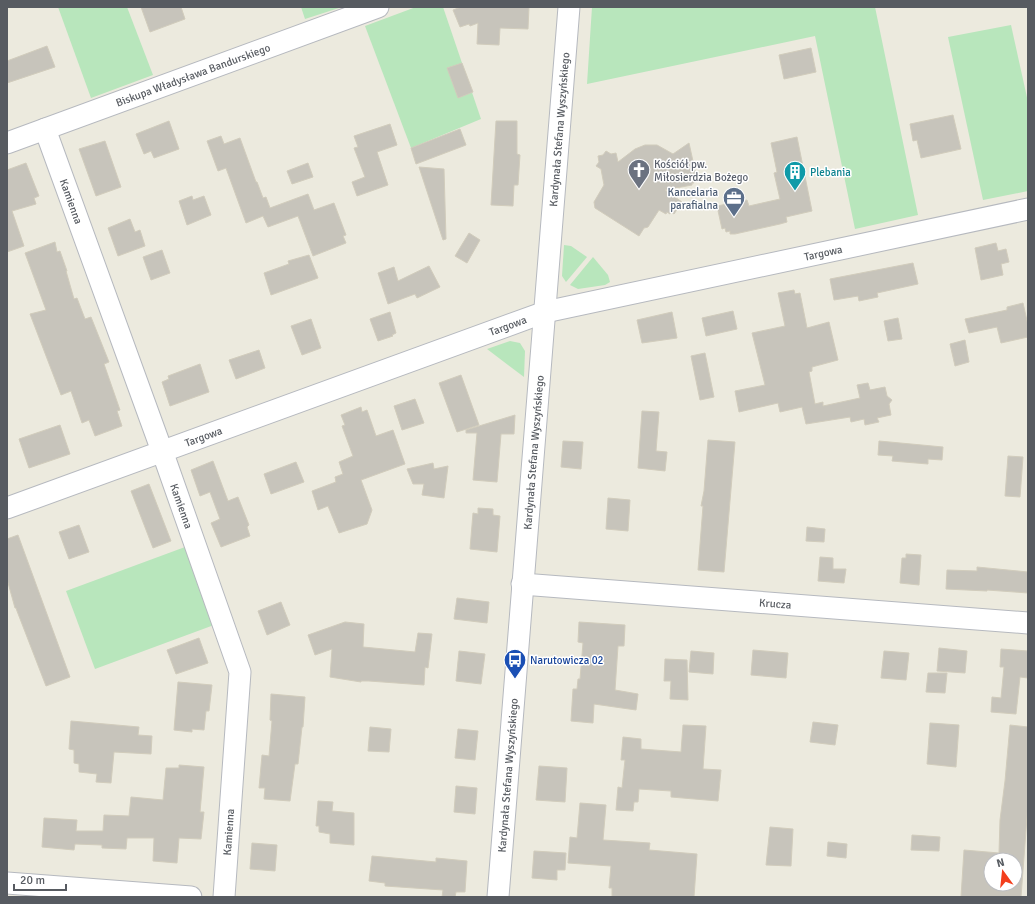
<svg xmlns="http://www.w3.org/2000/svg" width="1035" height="904" font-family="Signika,sans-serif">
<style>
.green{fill:#b8e6bc}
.building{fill:#c7c4bb;stroke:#d1ccbc;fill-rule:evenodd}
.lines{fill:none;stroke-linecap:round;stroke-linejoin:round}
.minor-casing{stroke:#b6b9bf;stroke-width:23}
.minor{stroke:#fff;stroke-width:21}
.labels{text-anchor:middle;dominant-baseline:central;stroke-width:3;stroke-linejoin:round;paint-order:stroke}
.street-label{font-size:11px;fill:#575b61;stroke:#fff}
.worship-label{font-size:11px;fill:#5b616d;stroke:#fff;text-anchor:start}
.culture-label{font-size:11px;fill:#0d838f;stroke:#fff;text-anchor:start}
.service-label{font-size:11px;fill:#4e5e75;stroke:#fff;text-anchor:end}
.transit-label{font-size:11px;fill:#164399;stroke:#fff;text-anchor:start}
</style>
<rect width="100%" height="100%" fill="#eceade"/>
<g class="green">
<path d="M58 7H127L153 75 91 98Z"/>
<path d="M301 7H342L305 19Z"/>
<path d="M416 7H443L481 119 411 148 365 26Z"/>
<path d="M592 7H875L918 215 855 229 815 36 587 84Z"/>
<path d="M1011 25 1028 102V191L983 200 948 37Z"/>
<path d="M564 245 571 246 587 257 566 282 562 276Z"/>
<path d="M593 257 608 275 610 282 605 285 578 289 570 285Z"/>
<path d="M510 341 520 343 525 351 524 377 487 349Z"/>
<path d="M185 547 214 625 95 669 66 591Z"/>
</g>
<g class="building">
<path d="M141 7H181L185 19 150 32Z"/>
<path d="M461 7H529L528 29 500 28 499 45 477 44 478 23 470 26 469 24 460 27 453 10Z"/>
<path d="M47 46 55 67 7 83V61Z"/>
<path d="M811 48 816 72 784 79 779 55Z"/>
<path d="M462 63 473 92 458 98 447 68Z"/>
<path d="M953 115 961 149 921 158 917 140 913 141 910 124Z"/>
<path d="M169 121 179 149 154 158 151 151 144 154 136 134Z"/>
<path d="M496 121H517V154L520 155 518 185H514L513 206 491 205Z"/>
<path d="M390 124 397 145 377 152 388 185 357 196 352 182 365 177 354 148 358 147 354 136Z"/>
<path d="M460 129 466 145 416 164 411 148Z"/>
<path d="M221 136 224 144 240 138 256 182H257L263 198 266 197 270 208 308 194 314 210 334 203 346 235 343 236 346 243 313 256 298 216 268 227 263 216 246 223 226 168 218 171 207 141Z"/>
<path d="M797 137 812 211 786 217 787 222 780 224 735 234H730V231L726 232 725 228 722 229 717 206 747 200 749 206 780 199 774 173 777 172 771 143Z"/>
<path d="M105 141 121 187 96 196 79 149Z"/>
<path d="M689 143 696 175H694V183H692V185L665 190 682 202 674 214 671 212 670 214 667 212 666 214 659 210 648 227 644 228 639 236 595 208 594 202 604 185 601 169 596 166 599 162 598 156 603 155 606 151 611 154 616 153 618 162 635 149 645 145H657L673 154Z"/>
<path d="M26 163 39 196 34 198 36 204 12 211 24 246 7 252V170Z"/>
<path d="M308 163 313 177 292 184 287 171Z"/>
<path d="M419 167 444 169 446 239 443 240Z"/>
<path d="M192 196 193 200 204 196 211 215 187 225 179 201Z"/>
<path d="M130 219 135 232 140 230 145 246 118 256 108 228Z"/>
<path d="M469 233 480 240 467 263 455 256Z"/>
<path d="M55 242 57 252 60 251 67 271H66L74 299 77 298 85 319 91 317 109 362 104 364 120 410 117 411 122 426 95 436 89 420 82 423 71 391 61 395 30 314 46 310 25 253Z"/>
<path d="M996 243 998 251 1006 249 1009 262 1001 264 1003 275 981 280 975 248Z"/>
<path d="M162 250 170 273 151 280 143 257Z"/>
<path d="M309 255 318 278 271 295 264 273 289 264 288 261Z"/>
<path d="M913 263 918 284 877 293 878 297 859 301 858 296 834 300 830 279Z"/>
<path d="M429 266 440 287 417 298 415 294 388 304 378 273 394 267 398 281Z"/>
<path d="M794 290 795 294 800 293 807 328 829 322 838 360 812 367V371L809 372 815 404 823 402V406L860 398 857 385 868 383 870 390 885 387 887 396 892 400 889 404 891 415 877 418 879 422 865 425 864 419 851 422 850 417 806 424 802 407 780 412 778 403 739 412 735 391 765 385 752 333 785 326 778 293Z"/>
<path d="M1023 303 1028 325V337L1001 343 997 327 969 333 965 319 1007 310V307Z"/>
<path d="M733 311 737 329 706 336 702 318Z"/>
<path d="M390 312 396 333 392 335 393 336 378 341 370 319Z"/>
<path d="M672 312 677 338 642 343 637 320Z"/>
<path d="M898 318 902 339 888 341 884 321Z"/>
<path d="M311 319 321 348 302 355 291 326Z"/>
<path d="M965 340 969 362 955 366 950 344Z"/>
<path d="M259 350 265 368 236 379 229 360Z"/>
<path d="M705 353 714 397 700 400 691 356Z"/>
<path d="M200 364 209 392 170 406 162 382 169 379 168 376Z"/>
<path d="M461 375 479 425 457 432 439 383Z"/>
<path d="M415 399 424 423 402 430 394 406Z"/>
<path d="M361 407 362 412 367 410 376 436 393 430 405 464 361 480 372 510 367 524 339 533 328 506 318 510 312 491 336 482 335 477 343 474 339 462 353 456 342 426 345 425 341 415Z"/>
<path d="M642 411 659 412 656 451 667 452 665 471 638 468Z"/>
<path d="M515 415 514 434H501L497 482 473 480 477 433H466V430Z"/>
<path d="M60 425 70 454 29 468 19 439Z"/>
<path d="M708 440 735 442 724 572 698 570 703 506H701L704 491Z"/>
<path d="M563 441 583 442 581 469 561 467Z"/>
<path d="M879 441 943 447 942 460 928 459V464L892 461 893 456 878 455Z"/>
<path d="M1008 456 1023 457 1020 497 1005 496Z"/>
<path d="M213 461 228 501 238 497 249 525 247 527 250 536 221 547 211 523 220 519 210 492 200 496 191 470Z"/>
<path d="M296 462 304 482 271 494 264 474Z"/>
<path d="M433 463 434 469 448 466 444 498 422 495 424 484H413L407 469Z"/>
<path d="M149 484 171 541 153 548 131 491Z"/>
<path d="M608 498 630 500 628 531 606 529Z"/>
<path d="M478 508 493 509V515L500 516 497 552 470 549 473 513 478 514Z"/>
<path d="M79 525 89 552 69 559 59 532Z"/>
<path d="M807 527 825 529 824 542 806 541Z"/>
<path d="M18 535 70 677 46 686 17 611 16 608H15L7 579V539Z"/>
<path d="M906 554 921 555 919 585 900 583 902 558H906Z"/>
<path d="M820 557 833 558V569H846L844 583 818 581Z"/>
<path d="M977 567 1028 572V593L987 590V591L946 589 947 570 977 571Z"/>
<path d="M457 598 489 602 487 623 454 619Z"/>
<path d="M281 602 290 625 267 635 258 611Z"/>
<path d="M345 622 364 624 363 647 415 652 418 633 432 634 428 668 425 667 424 685 369 681H361V682L330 677 332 649 315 655 308 635Z"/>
<path d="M579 622 625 625 624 646H618L615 690 638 694 636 710 594 704 593 723 571 721 573 689H577L578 679H580L583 643 578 642Z"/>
<path d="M199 638 208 663 176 674 167 650Z"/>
<path d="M939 648 967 651 965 673 937 671Z"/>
<path d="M1001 649 1028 651V678L1020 677 1016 714 991 712 992 697 1001 698 1004 667H1000Z"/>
<path d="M753 650 788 653 786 678 751 675Z"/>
<path d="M459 651 485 654 481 684 456 681Z"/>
<path d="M691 651 714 653 713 674 689 672Z"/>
<path d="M884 651 909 653 906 680 881 678Z"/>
<path d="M665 659 687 660 688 700 670 699 671 681H664Z"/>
<path d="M928 673H947L945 693 926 692Z"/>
<path d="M178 682 212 685 209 711H206L204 730 192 729V732L174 730Z"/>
<path d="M271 694 305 697 303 727H302L298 764H295L290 801 264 799 265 788H259L262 755 269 756 272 721 270 720Z"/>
<path d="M71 721 139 727 138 735 152 736 151 754 114 752 111 783 96 782 97 774 79 772V764L74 763V750L69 749Z"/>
<path d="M813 722 838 725 835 745 810 742Z"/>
<path d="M930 723 959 725 956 767 927 764Z"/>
<path d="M683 725 706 726 703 769 721 770 718 801 671 797V791L639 789 638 802H634L633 811 616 810 618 787 622 788 625 760H621L623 737 641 739V749L681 752Z"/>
<path d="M1010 725 1028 727V804L1021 897H961L964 850 999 853 1000 820 1005 781ZM991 860H1015V884H991Z"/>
<path d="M370 727 391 729 389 752 368 751Z"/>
<path d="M458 729 478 731 475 760 455 758Z"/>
<path d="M179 765 204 767 200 812H204L201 839 179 838 177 863 153 861 154 838H127L126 849 102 848V845L75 844 74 850 42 847 44 818 77 820 76 831H103L104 815 129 816 131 797 163 800 166 768H179Z"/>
<path d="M539 766 567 768 565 802 536 800Z"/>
<path d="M456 786 477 788 475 814 454 812Z"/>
<path d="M318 801 333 802 332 811 354 813V845L330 843V834L319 832V826H316Z"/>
<path d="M580 803 606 805 603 840 650 843 649 850 697 854 694 897H612V888H609L611 866 568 863 570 837 577 838Z"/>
<path d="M770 827 793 829 791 866 766 865Z"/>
<path d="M912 835 940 837 939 851 911 850Z"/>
<path d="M828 842 847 844 846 858 827 856Z"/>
<path d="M252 843 277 845 275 871 250 869Z"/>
<path d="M534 851 566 853 565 870H557V880L532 878Z"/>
<path d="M372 856 436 862V858L467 861 465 892H456L455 897H442L443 890 385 886V883L369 881Z"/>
</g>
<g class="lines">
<g class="minor-casing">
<g id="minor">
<path id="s1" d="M45 129 166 462 240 672 224 897"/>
<path id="s2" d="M7 143 378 7"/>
<path id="s3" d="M7 508 545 312 1028 209"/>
<path id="s4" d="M522 584 1028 623"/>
<path d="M7 883 191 897"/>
<path id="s5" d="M498 897 569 7"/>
</g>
</g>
<use href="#minor" class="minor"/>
</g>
<defs>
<g id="church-pin" transform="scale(1.15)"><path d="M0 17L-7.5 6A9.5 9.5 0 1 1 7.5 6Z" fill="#6b7280" stroke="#fff"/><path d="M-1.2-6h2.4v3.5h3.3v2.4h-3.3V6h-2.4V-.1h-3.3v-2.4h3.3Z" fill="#fff"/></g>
<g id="building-pin" transform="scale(1.15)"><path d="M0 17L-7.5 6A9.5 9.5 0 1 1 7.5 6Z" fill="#0f9aa8" stroke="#fff"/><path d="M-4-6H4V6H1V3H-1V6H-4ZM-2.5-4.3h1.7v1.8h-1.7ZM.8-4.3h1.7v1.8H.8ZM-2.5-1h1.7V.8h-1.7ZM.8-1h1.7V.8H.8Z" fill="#fff"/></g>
<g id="office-pin" transform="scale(1.15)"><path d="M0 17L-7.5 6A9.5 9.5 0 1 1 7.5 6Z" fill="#5c6f8a" stroke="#fff"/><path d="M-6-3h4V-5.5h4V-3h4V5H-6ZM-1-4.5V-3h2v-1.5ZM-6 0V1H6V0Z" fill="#fff"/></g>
<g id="bus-pin" transform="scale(1.15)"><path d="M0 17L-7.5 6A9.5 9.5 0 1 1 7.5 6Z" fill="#1a4fb4" stroke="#fff"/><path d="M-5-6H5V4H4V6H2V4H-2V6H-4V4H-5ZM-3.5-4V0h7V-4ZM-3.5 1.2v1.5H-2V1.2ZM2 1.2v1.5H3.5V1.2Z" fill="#fff"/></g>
</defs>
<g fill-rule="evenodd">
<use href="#church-pin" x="639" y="170"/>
<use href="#building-pin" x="795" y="172"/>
<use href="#office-pin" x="734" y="198"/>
<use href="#bus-pin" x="515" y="660"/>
</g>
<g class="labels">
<g class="street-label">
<text stroke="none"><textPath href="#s2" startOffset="198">Biskupa Władysława Bandurskiego</textPath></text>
<text stroke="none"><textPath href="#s5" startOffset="770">Kardynała Stefana Wyszyńskiego</textPath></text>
<text stroke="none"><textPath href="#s1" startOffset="77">Kamienna</textPath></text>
<text stroke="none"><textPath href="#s3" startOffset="857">Targowa</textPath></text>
<text stroke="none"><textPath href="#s3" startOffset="533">Targowa</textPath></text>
<text stroke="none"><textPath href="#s3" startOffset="209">Targowa</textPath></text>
<text stroke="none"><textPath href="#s5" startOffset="446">Kardynała Stefana Wyszyńskiego</textPath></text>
<text stroke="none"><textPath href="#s1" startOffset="401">Kamienna</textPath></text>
<text stroke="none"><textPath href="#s4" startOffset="254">Krucza</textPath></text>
<text stroke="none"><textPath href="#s5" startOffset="122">Kardynała Stefana Wyszyńskiego</textPath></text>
<text transform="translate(229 832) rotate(-86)">Kamienna</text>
</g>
<g class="worship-label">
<text x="654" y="164">Kościół pw.<tspan x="654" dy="13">Miłosierdzia Bożego</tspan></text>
</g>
<g class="culture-label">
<text x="810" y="172">Plebania</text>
</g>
<g class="service-label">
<text x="718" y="192">Kancelaria<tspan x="718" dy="13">parafialna</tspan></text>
</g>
<g class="transit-label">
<text x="530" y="660">Narutowicza 02</text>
</g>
</g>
<rect width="1035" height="904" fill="none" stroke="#575b61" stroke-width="16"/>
<g transform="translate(1003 872) rotate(345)"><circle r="19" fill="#ffffff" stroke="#bcbdc0"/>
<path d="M0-3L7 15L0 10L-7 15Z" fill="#f33e1d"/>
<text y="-6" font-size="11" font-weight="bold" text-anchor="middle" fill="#575b61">N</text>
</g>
<path d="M14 884v6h52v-6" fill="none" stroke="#575b61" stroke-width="2"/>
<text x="20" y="884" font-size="12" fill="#575b61" stroke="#ffffff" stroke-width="3" paint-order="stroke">20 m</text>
</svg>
